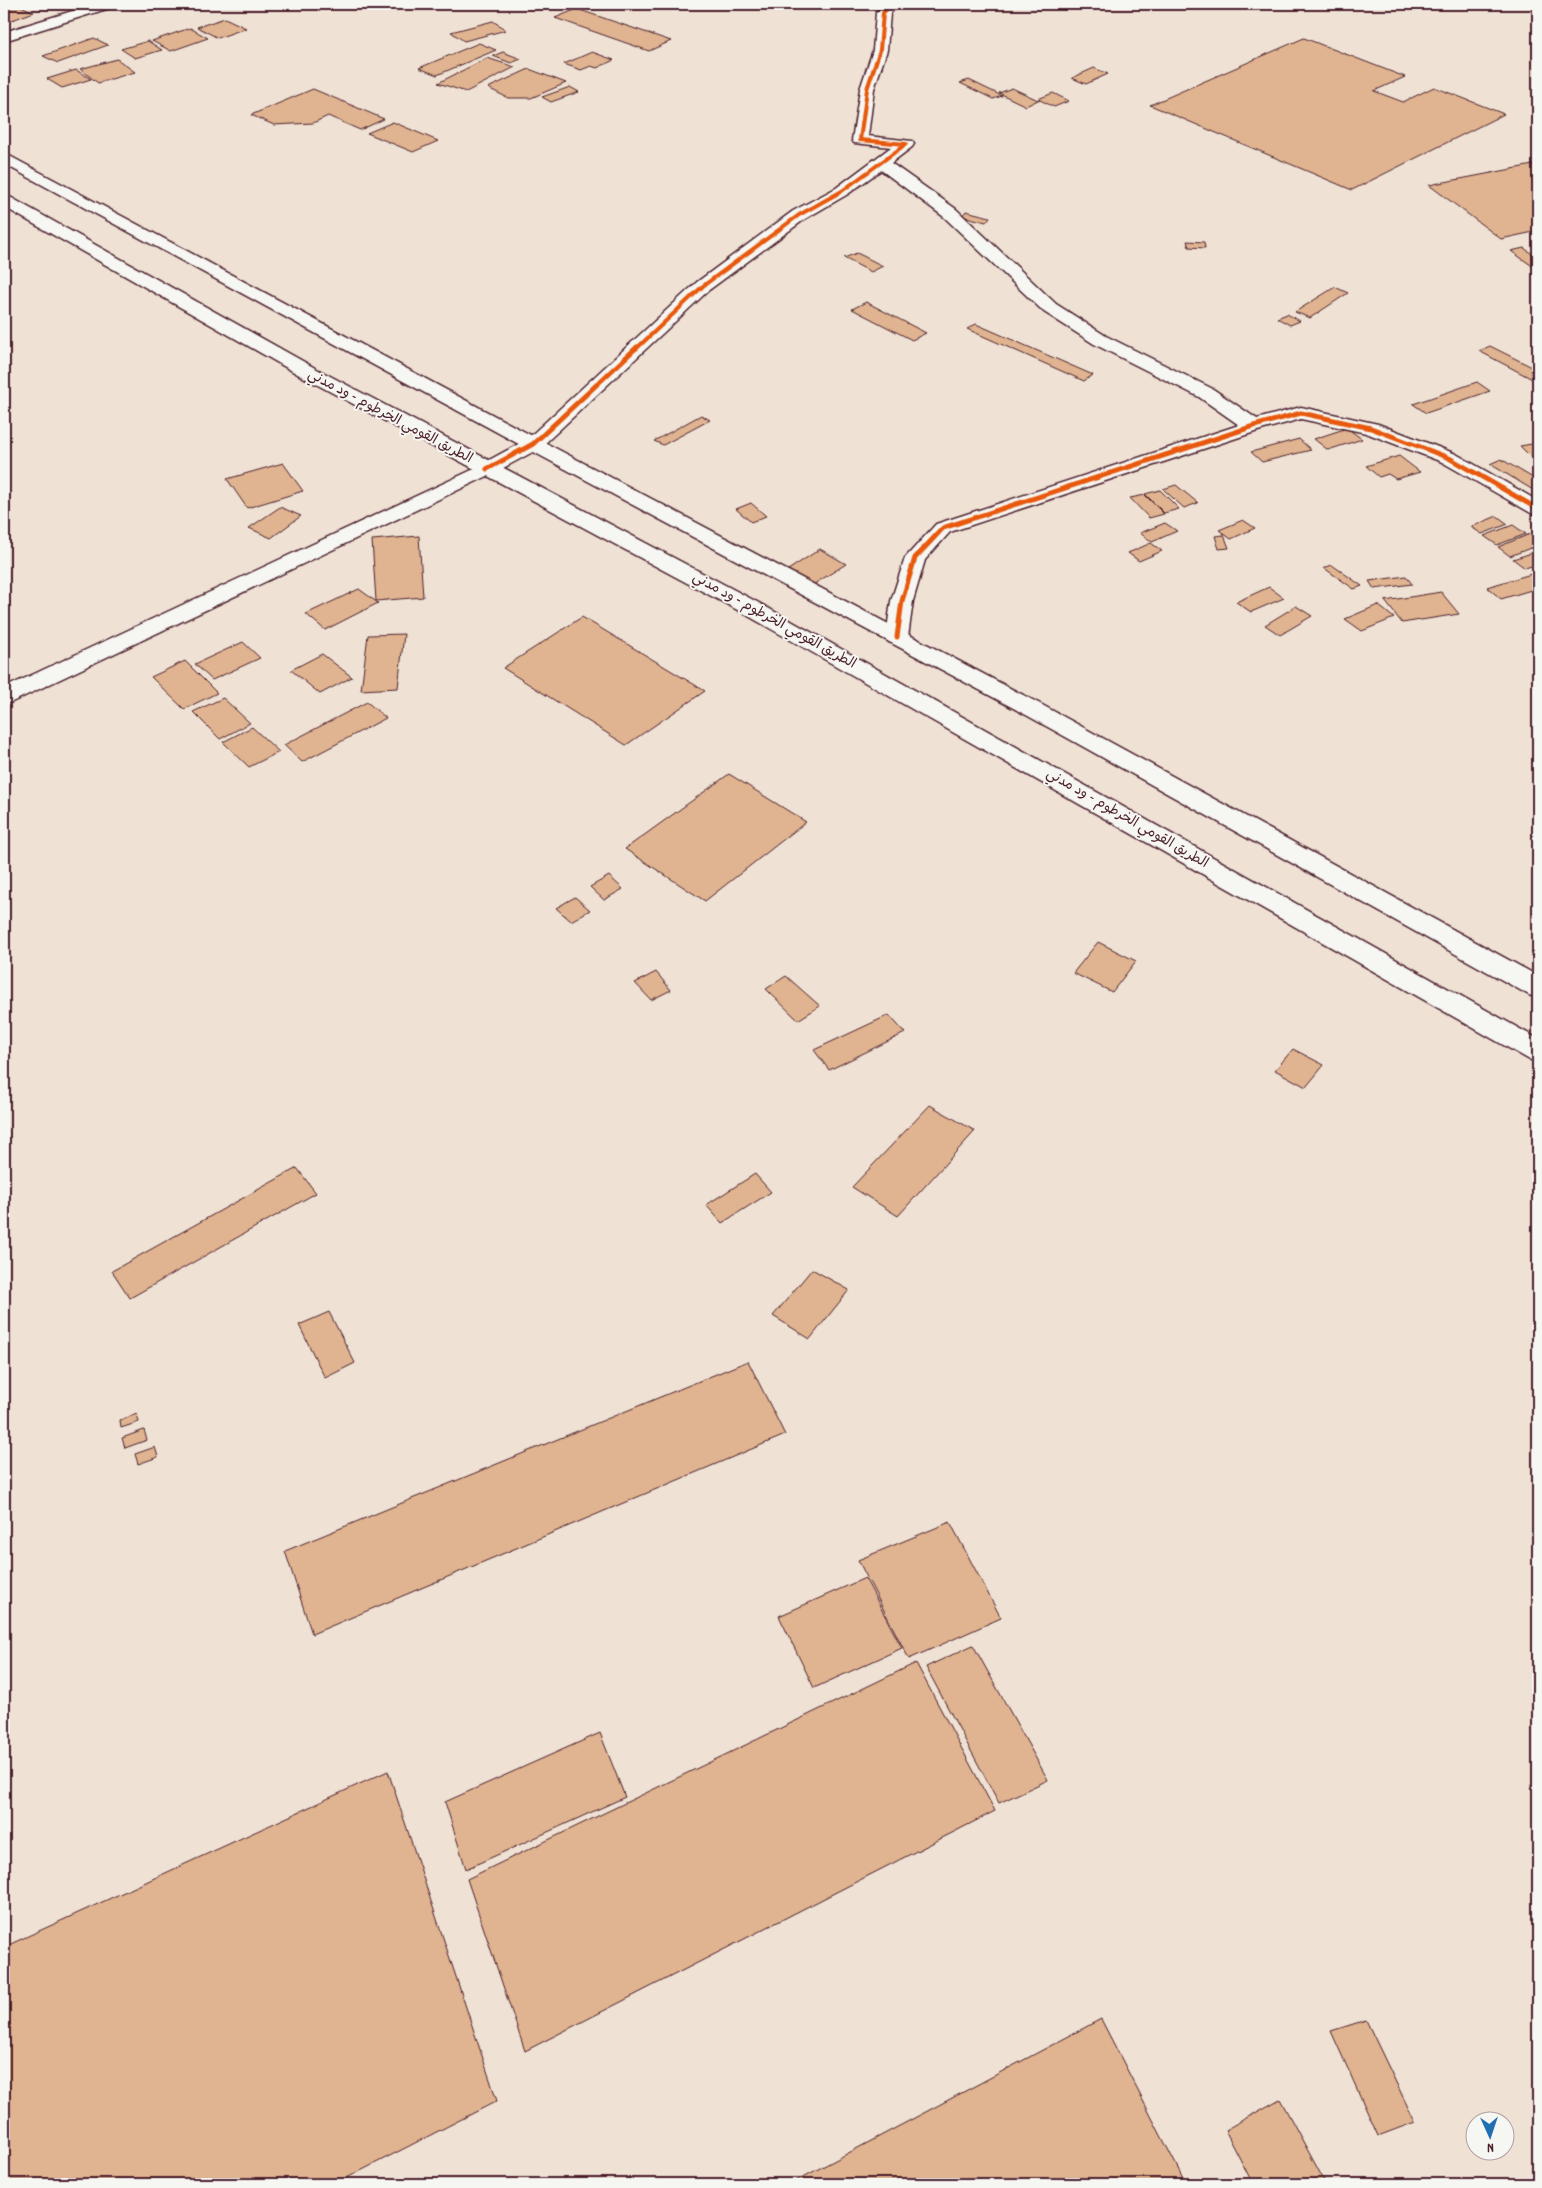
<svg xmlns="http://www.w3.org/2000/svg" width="1542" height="2188" font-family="Dekko,'Playpen Sans Arabic',sans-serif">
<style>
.building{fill:#e0b490;stroke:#4a1f2b}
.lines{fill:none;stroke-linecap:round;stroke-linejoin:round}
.service-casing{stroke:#4a1f2b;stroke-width:3}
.minor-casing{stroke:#4a1f2b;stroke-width:3}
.trunk-casing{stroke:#4a1f2b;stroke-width:3}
.service{fill:#f6f6f2;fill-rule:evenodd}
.minor{fill:#f6f6f2;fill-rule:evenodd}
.trunk{fill:#f6f6f2;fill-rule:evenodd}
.cycleway-far1-casing{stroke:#f6f6f2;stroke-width:5.5}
.cycleway-casing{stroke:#f6f6f2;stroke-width:8}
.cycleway-far1{stroke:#e8590c;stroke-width:4}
.cycleway{stroke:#e8590c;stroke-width:5}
.labels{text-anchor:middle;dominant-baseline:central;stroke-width:4;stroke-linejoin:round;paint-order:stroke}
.far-street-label{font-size:14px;fill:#4a1f2b;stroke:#f6f6f2}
</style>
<rect width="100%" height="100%" fill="#efe2d5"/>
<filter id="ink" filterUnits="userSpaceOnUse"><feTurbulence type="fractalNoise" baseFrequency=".02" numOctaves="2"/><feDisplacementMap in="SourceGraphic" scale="10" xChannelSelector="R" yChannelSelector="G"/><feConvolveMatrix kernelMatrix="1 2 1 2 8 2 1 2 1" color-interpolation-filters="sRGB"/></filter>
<g filter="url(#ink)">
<g class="building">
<path d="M17 4 34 12 4 23V8Z"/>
<path d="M577 9 671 41 649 51 555 18Z"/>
<path d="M225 18 246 28 218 38 197 27Z"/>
<path d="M493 21 506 30 464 41 451 32Z"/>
<path d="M190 28 208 38 171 51 152 41Z"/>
<path d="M94 38 108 45 58 63 43 56Z"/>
<path d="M1304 38 1405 77 1374 91 1403 102 1434 87 1504 114 1352 190 1150 105Z"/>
<path d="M148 41 162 50 135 58 121 49Z"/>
<path d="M479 43 496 50 437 75 419 68Z"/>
<path d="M503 52 521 59 511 63 493 56Z"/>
<path d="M592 52 614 60 597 68 591 66 581 70 564 64Z"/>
<path d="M487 58 515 67 466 92 438 83Z"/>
<path d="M117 59 135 72 98 83 80 69Z"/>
<path d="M1094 68 1108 74 1086 84 1072 78Z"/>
<path d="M529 69 566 83 531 98H508L488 88Z"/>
<path d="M76 70 91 79 62 88 47 79Z"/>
<path d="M969 80 1002 96 993 99 960 83Z"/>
<path d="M570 87 579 92 551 102 542 97Z"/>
<path d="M1012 88 1038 100 1026 106 999 93Z"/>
<path d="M313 89 384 119 360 130 328 116 313 123 274 125 251 115Z"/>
<path d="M1053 93 1069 101 1054 107 1038 99Z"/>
<path d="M393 122 438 141 413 152 367 133Z"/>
<path d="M1538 164V231L1501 239 1429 185Z"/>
<path d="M966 211 990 217 986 222 962 216Z"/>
<path d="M1187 241 1204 242 1205 248 1189 247Z"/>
<path d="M1524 248 1538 258V270L1511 251Z"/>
<path d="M857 253 883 266 871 272 844 258Z"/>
<path d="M1335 287 1348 293 1310 318 1295 312Z"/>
<path d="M866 302 926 333 912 340 852 309Z"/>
<path d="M1287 314 1300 321 1290 325 1277 318Z"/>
<path d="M976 324 1093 375 1084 381 967 329Z"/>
<path d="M1490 346 1538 370V380L1536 381 1479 351Z"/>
<path d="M1477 382 1490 391 1426 413 1413 404Z"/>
<path d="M701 415 710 420 663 445 654 441Z"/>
<path d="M1347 428 1362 439 1328 450 1314 439Z"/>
<path d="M1299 439 1311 450 1262 462 1251 452Z"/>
<path d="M1538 443V454L1530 456 1520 446Z"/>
<path d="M1399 456 1420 472 1396 479 1388 474 1379 477 1366 466Z"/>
<path d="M1501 459 1538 481V493L1490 464Z"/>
<path d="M283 463 303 491 247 508 227 479Z"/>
<path d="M1176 485 1198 503 1184 508 1163 489Z"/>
<path d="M1160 490 1179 509 1164 513 1145 494Z"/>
<path d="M1145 495 1164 514 1149 518 1130 498Z"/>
<path d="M751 503 766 516 751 522 736 509Z"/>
<path d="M280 507 301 516 271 538 249 528Z"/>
<path d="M1497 516 1508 524 1482 534 1471 527Z"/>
<path d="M1243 520 1255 528 1231 539 1219 530Z"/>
<path d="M1165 523 1177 531 1152 542 1140 533Z"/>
<path d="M1513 525 1526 534 1497 545 1484 536Z"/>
<path d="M1530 534 1538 540V545L1510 556 1498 547Z"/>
<path d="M1224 535 1229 548 1219 549 1215 536Z"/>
<path d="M419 536 423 597 376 601 372 540Z"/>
<path d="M1151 543 1162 551 1139 561 1128 553Z"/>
<path d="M820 549 846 564 811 586 785 572Z"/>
<path d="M1538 551V564L1525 568 1513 559Z"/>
<path d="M1332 565 1362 586 1354 589 1324 568Z"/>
<path d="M1538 572V588L1501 599 1487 587Z"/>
<path d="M1406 576 1412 584 1374 589 1369 581Z"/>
<path d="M1269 587 1284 598 1251 612 1236 602Z"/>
<path d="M359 589 378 603 325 630 306 614Z"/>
<path d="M1441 592 1459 614 1402 623 1385 601Z"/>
<path d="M1378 605 1394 618 1362 631 1345 619Z"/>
<path d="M1296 606 1312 616 1280 635 1265 625Z"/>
<path d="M582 617 705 691 626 745 503 668Z"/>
<path d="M404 634 398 688 361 690 368 635Z"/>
<path d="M243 642 260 658 212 680 195 664Z"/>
<path d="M322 654 352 677 320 694 291 670Z"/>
<path d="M185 661 217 693 184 709 151 677Z"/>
<path d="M223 698 250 723 220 739 193 712Z"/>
<path d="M367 702 386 718 302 762 284 745Z"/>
<path d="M252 727 279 752 249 767 223 742Z"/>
<path d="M729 774 806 822 705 901 625 849Z"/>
<path d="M609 876 623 889 604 900 590 887Z"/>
<path d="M575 897 590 910 571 921 556 908Z"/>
<path d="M1098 942 1136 961 1112 992 1073 973Z"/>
<path d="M656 972 671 990 651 1000 635 983Z"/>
<path d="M786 976 820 1006 798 1020 766 989Z"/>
<path d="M889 1015 905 1033 829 1070 814 1050Z"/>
<path d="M1293 1049 1324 1065 1306 1087 1275 1070Z"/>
<path d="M930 1105 975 1131 898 1216 852 1187Z"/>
<path d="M297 1168 316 1193 130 1298 112 1271Z"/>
<path d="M755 1174 771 1192 722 1223 706 1205Z"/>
<path d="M812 1269 849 1290 810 1339 773 1316Z"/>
<path d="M329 1312 355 1363 325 1378 299 1325Z"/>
<path d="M748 1361 785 1435 312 1634 285 1551Z"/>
<path d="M137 1414 139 1422 121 1428 120 1420Z"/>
<path d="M144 1430 147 1440 125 1448 122 1438Z"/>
<path d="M155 1447 158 1457 138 1464 135 1454Z"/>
<path d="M950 1522 1001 1618 909 1659 858 1560Z"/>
<path d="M865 1578 902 1648 814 1688 779 1616Z"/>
<path d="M973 1645 1048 1780 999 1803 926 1667Z"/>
<path d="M916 1663 995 1811 525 2051 467 1879Z"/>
<path d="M600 1733 625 1797 466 1869 445 1802Z"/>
<path d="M388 1771 497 2101 335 2184H4V1947Z"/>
<path d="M1101 2019 1186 2184H790Z"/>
<path d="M1366 2020 1415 2122 1378 2136 1331 2031Z"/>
<path d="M1280 2099 1326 2184H1253L1225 2130Z"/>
</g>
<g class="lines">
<g class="service-casing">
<g id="service">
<path d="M95 4H115L113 7 4 41V32Z"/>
<path d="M487 463 494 465 497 469 494 473 12 702 4 704V688Z"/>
</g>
</g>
<g class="minor-casing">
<path id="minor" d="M884 4H898L890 14 887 50 874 89 868 136 912 141 914 144 912 147 891 163 956 209 1056 304 1106 336 1213 389 1257 419 1301 407 1378 424 1456 454 1538 501V515L1531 513 1442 462 1366 433 1301 419 1261 430 950 532 925 560 913 601 908 637 905 642 897 644 889 642 886 637 891 601 905 558 936 524 1239 425 1199 397 1094 344 1044 312 944 217 881 170 848 194 805 219 709 290 540 448 494 473 487 475 480 473 477 469 480 465 526 440 697 282 793 211 836 188 891 147 854 143 852 140 860 89 873 50 876 13Z"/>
</g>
<g class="trunk-casing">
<g id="trunk">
<path d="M4 153 540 440 1044 706 1538 976V998L1529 995 1028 716 526 448 4 164Z"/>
<path d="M4 195 10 197 315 368 759 603 1538 1039V1062L1528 1059 743 613 301 376 4 207Z"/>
</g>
</g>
<use href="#service" class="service"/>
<use href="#minor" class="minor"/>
<use href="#trunk" class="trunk"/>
<g class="cycleway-far1-casing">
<path id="cycleway-far1" d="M636 349 703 286 799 215 842 191 906 144 860 140 867 89 880 50 883 13 891 4"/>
</g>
<g class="cycleway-casing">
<g id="cycleway">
<path d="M487 469 533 444 637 347"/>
<path d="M897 637 902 601 915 558 943 528 1254 426 1301 413 1371 428 1449 458 1538 509"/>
</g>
</g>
<use href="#cycleway-far1" class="cycleway-far1"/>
<use href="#cycleway" class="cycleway"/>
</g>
</g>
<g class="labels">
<g class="far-street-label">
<text transform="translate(390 417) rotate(28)">الطريق القومي الخرطوم - ود مدني</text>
<text transform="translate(774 621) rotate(29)">الطريق القومي الخرطوم - ود مدني</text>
<text transform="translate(1127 819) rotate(30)">الطريق القومي الخرطوم - ود مدني</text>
</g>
</g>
<rect width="1542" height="2188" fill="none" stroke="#f6f6f2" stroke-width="20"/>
<rect x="10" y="10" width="1522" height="2168" fill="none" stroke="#4a1f2b" stroke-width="2" filter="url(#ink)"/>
<g transform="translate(1490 2136) rotate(177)"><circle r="24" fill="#f6f6f2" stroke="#b1a0a2"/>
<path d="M0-4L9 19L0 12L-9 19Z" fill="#1f6fb2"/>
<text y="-8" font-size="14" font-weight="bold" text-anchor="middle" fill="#4a1f2b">N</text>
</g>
</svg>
